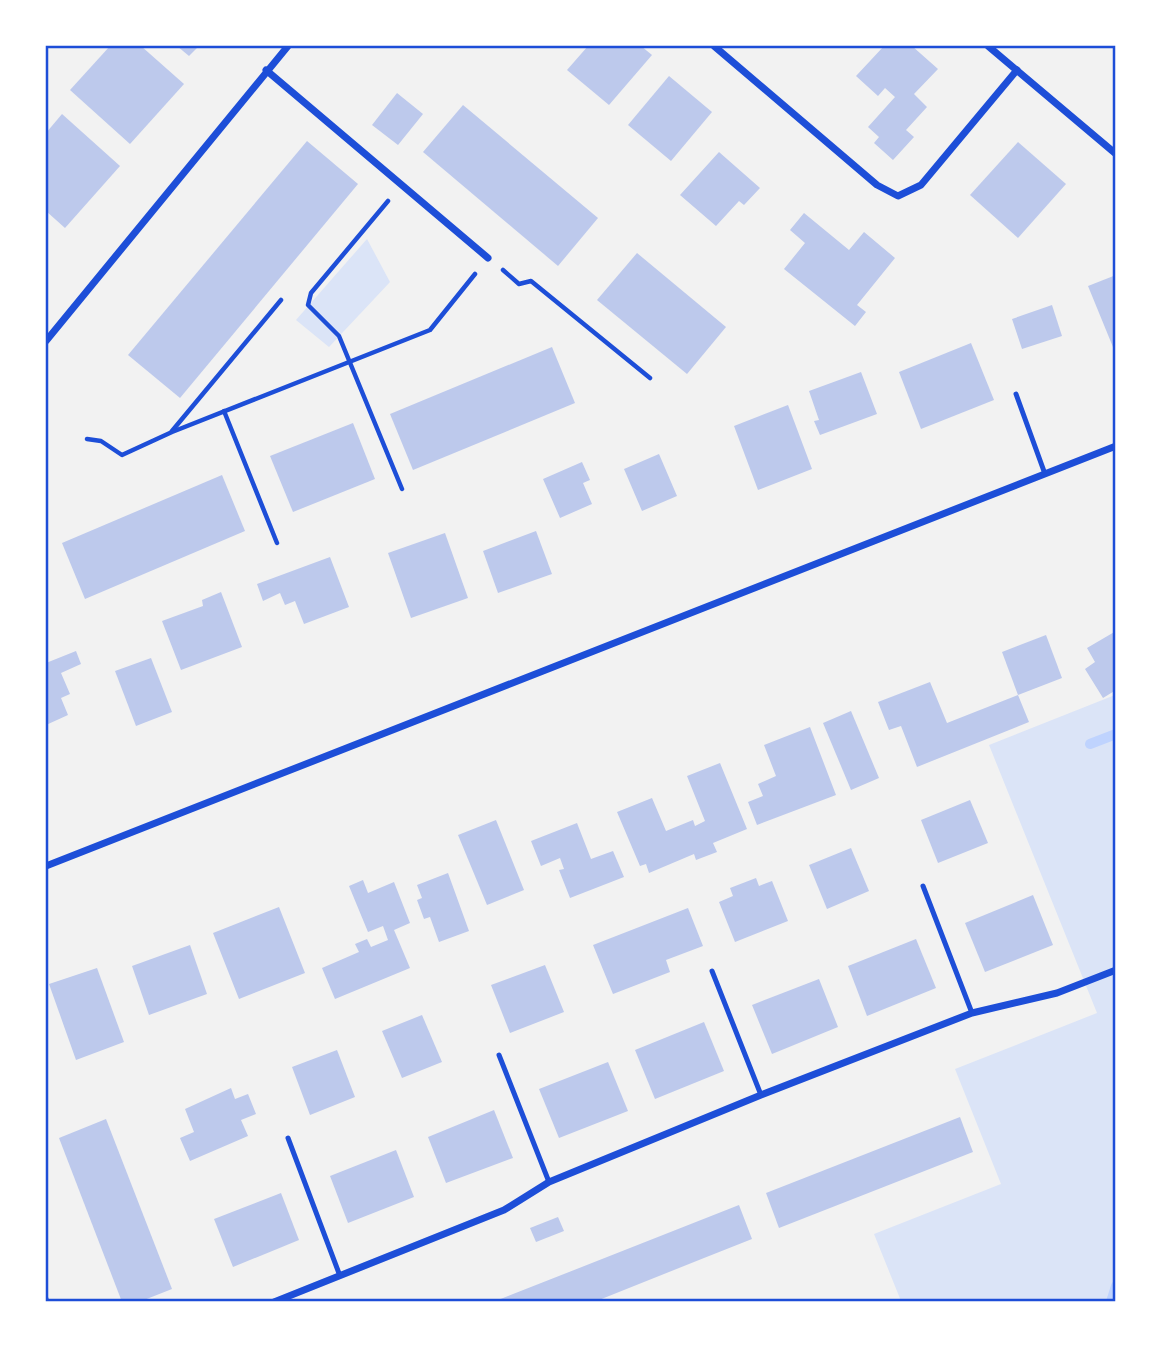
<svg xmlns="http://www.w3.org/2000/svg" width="1161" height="1347" font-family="Karla,sans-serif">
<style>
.green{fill:#dbe4f7}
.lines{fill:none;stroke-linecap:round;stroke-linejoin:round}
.stream{stroke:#bfd3fe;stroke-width:10}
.building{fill:#bdc9ec}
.path{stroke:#1d4ed8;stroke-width:4.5}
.service{stroke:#1d4ed8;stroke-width:5}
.minor{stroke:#1d4ed8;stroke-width:7}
.neatline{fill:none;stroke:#1d4ed8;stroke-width:2.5}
</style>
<rect width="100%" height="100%" fill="#f2f2f2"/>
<g class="green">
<path d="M367 239 390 282 329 347 296 320Z"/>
<path d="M1115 695V1301H901L874 1234 1001 1184 955 1069 1097 1013 989 745Z"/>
</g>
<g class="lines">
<g class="stream">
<path d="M1090 744 1116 734"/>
<path d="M1111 1302 1116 1286"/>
</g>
</g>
<g class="building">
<path d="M110 46H141L184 84 130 144 70 90Z"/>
<path d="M177 46H199L189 56Z"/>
<path d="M588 46H641L652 55 609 105 567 70Z"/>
<path d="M884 46H912L938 69 914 94 927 107 906 130 914 137 893 160 874 143 879 137 868 127 895 97 885 88 878 96 856 76Z"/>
<path d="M669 76 712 112 671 161 628 125Z"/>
<path d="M397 93 423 114 398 145 372 125Z"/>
<path d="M463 105 598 218 558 266 423 152Z"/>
<path d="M62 114 120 166 65 228 46 211V133Z"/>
<path d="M307 141 358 184 180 398 128 355Z"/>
<path d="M1018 142 1066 184 1018 238 970 195Z"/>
<path d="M719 152 760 188 744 205 739 201 716 226 680 195Z"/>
<path d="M804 213 849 250 864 232 895 258 857 305 866 312 855 326 784 269 805 243 790 230Z"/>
<path d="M637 253 726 327 687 374 597 300Z"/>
<path d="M1116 275V352H1115L1088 286Z"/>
<path d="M1052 305 1062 336 1022 349 1012 319Z"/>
<path d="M971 343 994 400 921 429 899 372Z"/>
<path d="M552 347 575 403 413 470 390 414Z"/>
<path d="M861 372 877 414 820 435 814 421 819 420 809 391Z"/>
<path d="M788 405 812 469 758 490 734 426Z"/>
<path d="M353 423 375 479 293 512 270 456Z"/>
<path d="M659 454 677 496 642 511 624 469Z"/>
<path d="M582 462 590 480 583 483 592 504 560 518 543 479Z"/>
<path d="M222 475 245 531 85 599 62 543Z"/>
<path d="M536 531 552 574 498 593 483 551Z"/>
<path d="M445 533 468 598 411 618 388 553Z"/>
<path d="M330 557 349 607 304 624 295 601 285 605 280 593 263 601 257 584Z"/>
<path d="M221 592 242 647 181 670 162 621 203 606 202 600Z"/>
<path d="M1116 631V690L1103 698 1085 669 1095 662 1087 648Z"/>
<path d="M1046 635 1062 678 1018 695 1002 652Z"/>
<path d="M76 651 81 664 61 673 70 694 61 698 68 715 46 725V663Z"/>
<path d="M151 658 172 712 136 726 115 671Z"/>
<path d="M930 682 947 723 1018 695 1029 722 917 767 901 726 889 730 878 702Z"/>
<path d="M851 711 879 778 851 790 823 723Z"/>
<path d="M810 727 836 795 757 825 748 802 763 796 758 784 776 776 764 745Z"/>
<path d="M720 763 747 829 713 843 717 852 696 860 694 854 649 873 646 864 640 866 617 812 652 798 666 831 693 820 695 826 705 821 687 776Z"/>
<path d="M970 800 988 843 938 863 921 820Z"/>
<path d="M496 820 524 890 487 905 458 835Z"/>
<path d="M577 823 591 859 613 851 624 877 570 898 559 870 564 869 560 858 541 866 531 841Z"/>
<path d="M851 848 869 891 827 909 809 865Z"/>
<path d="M448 873 469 931 439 942 430 917 424 919 417 900 422 898 417 885Z"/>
<path d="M756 878 759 886 772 881 788 921 735 942 719 902 733 896 730 888Z"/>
<path d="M363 880 368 893 394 882 410 923 394 930 410 968 335 999 322 968 359 952 355 944 367 939 371 947 388 940 383 926 368 932 349 886Z"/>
<path d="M1033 895 1053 945 985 972 965 923Z"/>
<path d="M279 907 305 973 239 999 213 933Z"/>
<path d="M688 908 703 946 666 960 670 972 613 994 593 945Z"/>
<path d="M916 939 936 988 867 1016 848 966Z"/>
<path d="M190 945 207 994 149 1015 132 966Z"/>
<path d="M545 965 564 1012 510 1033 491 985Z"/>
<path d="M97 968 124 1042 76 1060 49 984Z"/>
<path d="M819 979 838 1027 772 1054 752 1005Z"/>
<path d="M422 1015 442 1062 402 1078 382 1031Z"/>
<path d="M704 1022 724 1071 655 1099 635 1050Z"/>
<path d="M337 1050 355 1097 310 1115 292 1067Z"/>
<path d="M608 1062 628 1111 559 1138 539 1089Z"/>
<path d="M231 1088 235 1099 248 1094 256 1114 241 1120 248 1136 190 1161 180 1138 194 1132 185 1109Z"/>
<path d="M494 1110 513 1158 446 1183 428 1137Z"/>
<path d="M960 1117 973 1152 779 1228 766 1193Z"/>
<path d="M106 1119 172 1289 139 1302H122L59 1138Z"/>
<path d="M396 1150 414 1197 348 1223 330 1176Z"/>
<path d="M281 1193 299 1240 233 1267 214 1219Z"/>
<path d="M739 1205 752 1239 704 1258 594 1302H493Z"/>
<path d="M558 1217 564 1231 536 1242 530 1228Z"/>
</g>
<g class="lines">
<g class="path">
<path d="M388 201 311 293 308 305 339 336 402 489"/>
<path d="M503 270 519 284 531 281 650 378"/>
<path d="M224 411 277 543"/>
<path d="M172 431 281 300"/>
<path d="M87 439 101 441 122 455 172 432 430 330 475 274"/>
<path d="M46 1298 47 1302"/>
</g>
<g class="service">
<path d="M1016 394 1045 474"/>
<path d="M923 886 972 1013"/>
<path d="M712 971 761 1095"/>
<path d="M499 1055 549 1182"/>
<path d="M288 1138 340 1276"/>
</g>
<g class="minor">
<path d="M714 46 877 185 898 196 921 185 1017 70"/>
<path d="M988 46 1116 154"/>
<path d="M266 70 488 258"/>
<path d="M46 341 288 46"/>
<path d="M46 866 1116 446"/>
<path d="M274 1302 504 1210 549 1182 761 1095 972 1013 1057 993 1116 970"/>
</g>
</g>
<rect width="1161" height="1347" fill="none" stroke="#ffffff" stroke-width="94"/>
<rect x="47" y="47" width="1067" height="1253" class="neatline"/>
</svg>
